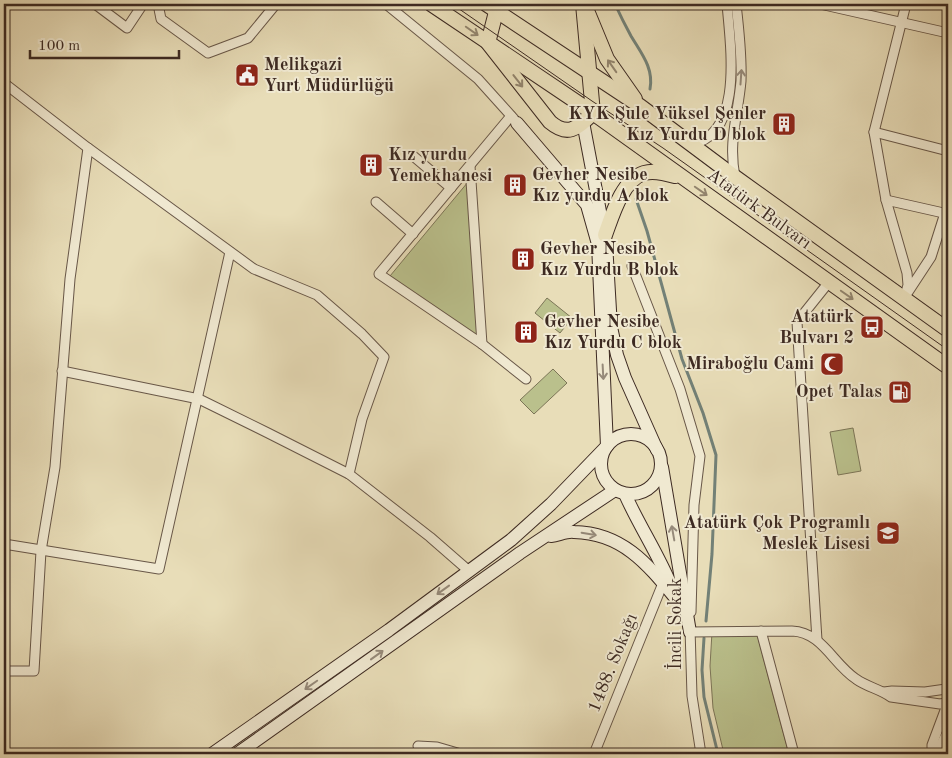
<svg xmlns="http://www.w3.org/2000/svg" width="952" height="758" font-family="'Old Standard TT',serif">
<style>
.green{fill:#bac08c;stroke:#7c7557}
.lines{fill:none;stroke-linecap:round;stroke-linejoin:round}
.stream{stroke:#738177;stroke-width:3}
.street-casing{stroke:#685748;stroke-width:11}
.secondary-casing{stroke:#3d2a22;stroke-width:14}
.primary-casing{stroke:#3d2a22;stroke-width:16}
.street{stroke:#f0e9d1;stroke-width:9}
.secondary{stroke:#f0e9d1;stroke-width:12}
.primary{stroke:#e8ddb8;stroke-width:14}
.tram{stroke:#3d2a22;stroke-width:1}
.oneway{stroke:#92846d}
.oneway2{stroke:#968a7a}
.labels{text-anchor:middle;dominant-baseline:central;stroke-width:4;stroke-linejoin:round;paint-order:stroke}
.poi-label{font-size:18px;font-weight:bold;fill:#3d2a22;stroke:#f0e9d1;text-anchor:start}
.street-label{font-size:18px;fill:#3d2a22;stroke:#f0e9d1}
</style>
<rect width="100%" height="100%" fill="#e8ddb8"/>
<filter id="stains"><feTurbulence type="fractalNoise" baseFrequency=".004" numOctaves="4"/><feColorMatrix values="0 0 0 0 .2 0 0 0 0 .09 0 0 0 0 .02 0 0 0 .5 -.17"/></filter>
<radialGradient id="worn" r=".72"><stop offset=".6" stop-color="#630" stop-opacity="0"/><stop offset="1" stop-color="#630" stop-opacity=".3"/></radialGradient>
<g class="green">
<path d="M468 182 480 339 390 276Z"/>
<path d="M547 298 572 318 560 333 535 313Z"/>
<path d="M553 369 567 383 534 414 520 400Z"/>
<path d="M853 428 861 471 838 475 830 432Z"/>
<path d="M712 632 757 634 789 754H724L713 708 710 666Z"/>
</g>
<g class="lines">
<g class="stream">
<path d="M615 4C620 15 625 25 631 36 641 53 654 68 650 89"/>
<path d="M636 199 647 231 682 359 703 413 716 455 712 554 706 621"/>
<path d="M704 638 702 670 704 697 718 754"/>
</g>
<g class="street-casing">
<g id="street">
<path d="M95 4 127 28 143 4"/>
<path d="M158 4 161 19 208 53 248 38 276 4"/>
<path d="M386 4 478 79 514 119"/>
<path d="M820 4 948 33"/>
<path d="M4 83 88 148 254 269 317 295 362 334 384 357 362 419 349 474"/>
<path d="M511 116 379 274 482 344 526 379"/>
<path d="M874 132 948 151"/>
<path d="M690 144C745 137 730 42 727 4"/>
<path d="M412 155 451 188"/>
<path d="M470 166 482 344"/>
<path d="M735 177C728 142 738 115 741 81 742 55 739 30 736 4"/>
<path d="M886 200 948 214"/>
<path d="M376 202 413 234"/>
<path d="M632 266 680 389 700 456 694 505 691 612"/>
<path d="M908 292 931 257 945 213"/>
<path d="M904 299 908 285 907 273 886 200 874 132 906 4"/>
<path d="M62 371 199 399 268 433 349 474 430 537 469 571"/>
<path d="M4 544 159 569 230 252"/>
<path d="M690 628 692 696 701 754"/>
<path d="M761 631 794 754"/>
<path d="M690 632 792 631C822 632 833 664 856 679 867 687 880 689 891 697L940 704 946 703"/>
<path d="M817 640 797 322 829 282"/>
<path d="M4 671H34L41 551 55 467 70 279 88 148"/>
<path d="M884 692 892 691 925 692 946 689"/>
<path d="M418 746 437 747 461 754"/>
<path d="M594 754 663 583"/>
<path d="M932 754V745L947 705"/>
<path d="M932 754 939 748 948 731"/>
</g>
</g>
<g class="secondary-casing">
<g id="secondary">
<path d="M583 122 606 243 611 327 617 355 625 378 657 450"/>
<circle cx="631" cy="464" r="30"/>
<path d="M662 467 690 632"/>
<path d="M625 494C639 526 659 555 672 588"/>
<path d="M551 536C559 535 567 531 574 532 624 533 649 566 678 601"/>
<path d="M212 754 389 630 511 540 551 504 607 446 598 244 587 205 517 123"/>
<path d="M237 754 520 553 615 490"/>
</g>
</g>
<g class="primary-casing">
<g id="primary">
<path d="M431 4 593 113 948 367"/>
<path d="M486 4 640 106 735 177 948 330"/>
<path d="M498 4 488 43 550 122C569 138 578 127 593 113L583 4"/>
<path d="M588 13 607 59 635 99"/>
<path d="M605 235C612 216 622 180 644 173 654 170 665 173 675 176"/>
</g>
</g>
<use href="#street" class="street"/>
<use href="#secondary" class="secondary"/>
<use href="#primary" class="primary"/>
<path class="tram" d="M452 4 592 101 663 148 948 350"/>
</g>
<defs><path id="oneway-shaft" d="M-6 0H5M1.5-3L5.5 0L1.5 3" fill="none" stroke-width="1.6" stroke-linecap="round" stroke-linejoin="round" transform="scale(1.25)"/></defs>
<g class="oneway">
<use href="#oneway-shaft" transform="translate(472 31) rotate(35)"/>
<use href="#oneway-shaft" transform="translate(612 66) rotate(-125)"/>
<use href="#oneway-shaft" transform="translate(518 81) rotate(52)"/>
<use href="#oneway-shaft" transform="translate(701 191) rotate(35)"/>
<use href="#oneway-shaft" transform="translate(847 295) rotate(35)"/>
</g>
<g class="oneway2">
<use href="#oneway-shaft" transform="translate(741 77) rotate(-86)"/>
<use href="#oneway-shaft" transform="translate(603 372) rotate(87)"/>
<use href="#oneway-shaft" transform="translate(673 533) rotate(-100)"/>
<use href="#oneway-shaft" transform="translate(589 534) rotate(10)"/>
<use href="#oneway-shaft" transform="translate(443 590) rotate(144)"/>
<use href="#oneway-shaft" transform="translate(377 655) rotate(-36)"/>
<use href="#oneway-shaft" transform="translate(311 685) rotate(145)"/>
</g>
<defs>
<g id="civic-square" transform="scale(1.25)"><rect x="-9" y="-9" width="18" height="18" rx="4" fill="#8f2418" stroke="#f0e9d1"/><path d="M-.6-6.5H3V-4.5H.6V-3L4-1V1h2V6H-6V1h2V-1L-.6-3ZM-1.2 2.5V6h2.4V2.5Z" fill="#fff"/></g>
<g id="building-square" transform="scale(1.25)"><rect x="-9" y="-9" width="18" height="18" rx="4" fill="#8f2418" stroke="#f0e9d1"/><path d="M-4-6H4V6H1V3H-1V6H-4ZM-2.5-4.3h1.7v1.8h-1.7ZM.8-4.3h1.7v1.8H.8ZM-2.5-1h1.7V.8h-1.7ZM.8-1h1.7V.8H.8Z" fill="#fff"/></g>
<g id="bus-square" transform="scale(1.25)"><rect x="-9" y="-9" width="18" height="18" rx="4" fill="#8f2418" stroke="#f0e9d1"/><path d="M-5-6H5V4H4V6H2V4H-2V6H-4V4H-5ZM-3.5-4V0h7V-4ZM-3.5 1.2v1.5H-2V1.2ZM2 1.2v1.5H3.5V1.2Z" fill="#fff"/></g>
<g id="mosque-square" transform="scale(1.25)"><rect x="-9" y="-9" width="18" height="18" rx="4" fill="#8f2418" stroke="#f0e9d1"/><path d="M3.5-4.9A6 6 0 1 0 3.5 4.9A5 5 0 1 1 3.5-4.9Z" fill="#fff"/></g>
<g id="fuel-square" transform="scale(1.25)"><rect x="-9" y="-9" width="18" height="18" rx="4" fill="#8f2418" stroke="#f0e9d1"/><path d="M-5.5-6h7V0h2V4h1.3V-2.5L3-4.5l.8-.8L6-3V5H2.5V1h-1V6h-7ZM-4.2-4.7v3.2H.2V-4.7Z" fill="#fff"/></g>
<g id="school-square" transform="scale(1.25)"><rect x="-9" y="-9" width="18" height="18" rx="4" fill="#8f2418" stroke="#f0e9d1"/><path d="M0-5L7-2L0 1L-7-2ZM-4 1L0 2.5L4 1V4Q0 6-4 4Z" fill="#fff"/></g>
</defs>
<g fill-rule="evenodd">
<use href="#civic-square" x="247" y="75"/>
<use href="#building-square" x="784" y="124"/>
<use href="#building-square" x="371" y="165"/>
<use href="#building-square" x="515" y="185"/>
<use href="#building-square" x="523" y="259"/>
<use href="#bus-square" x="872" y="327"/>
<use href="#building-square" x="526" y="332"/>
<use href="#mosque-square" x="832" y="364"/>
<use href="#fuel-square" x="900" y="392"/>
<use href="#school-square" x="888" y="533"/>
</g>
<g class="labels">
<g class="poi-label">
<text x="264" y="65">Melikgazi<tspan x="264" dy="21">Yurt Müdürlüğü</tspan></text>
<text x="766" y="114" text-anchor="end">KYK Şule Yüksel Şenler<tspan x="766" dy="21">Kız Yurdu D blok</tspan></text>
<text x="388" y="155">Kız yurdu<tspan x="388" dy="21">Yemekhanesi</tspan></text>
<text x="532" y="175">Gevher Nesibe<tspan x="532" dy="21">Kız yurdu A blok</tspan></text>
<text x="540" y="249">Gevher Nesibe<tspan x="540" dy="21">Kız Yurdu B blok</tspan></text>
<text x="854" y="317" text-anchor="end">Atatürk<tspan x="854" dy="21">Bulvarı 2</tspan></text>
<text x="544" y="322">Gevher Nesibe<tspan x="544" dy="21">Kız Yurdu C blok</tspan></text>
<text x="814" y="364" text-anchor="end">Miraboğlu Cami</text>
<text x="882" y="392" text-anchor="end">Opet Talas</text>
<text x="870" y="523" text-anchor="end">Atatürk Çok Programlı<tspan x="870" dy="21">Meslek Lisesi</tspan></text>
</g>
<g class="street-label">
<text transform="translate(759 209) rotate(36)">Atatürk Bulvarı</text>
<text transform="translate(676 624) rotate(-90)">İncili Sokak</text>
<text transform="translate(613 663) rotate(-68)">1488. Sokağı</text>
</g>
</g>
<rect width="952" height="758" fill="none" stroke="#e8ddb8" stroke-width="20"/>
<rect x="5" y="5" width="942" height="748" fill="none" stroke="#3d2a22" stroke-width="2.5"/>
<rect x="10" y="10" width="932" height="738" fill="none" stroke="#3d2a22"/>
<path d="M30 50v8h149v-8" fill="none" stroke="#3d2a22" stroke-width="2.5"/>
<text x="38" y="50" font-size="15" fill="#3d2a22" stroke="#f0e9d1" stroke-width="4" paint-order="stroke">100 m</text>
<rect width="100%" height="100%" filter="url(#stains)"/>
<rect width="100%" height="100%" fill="url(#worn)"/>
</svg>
